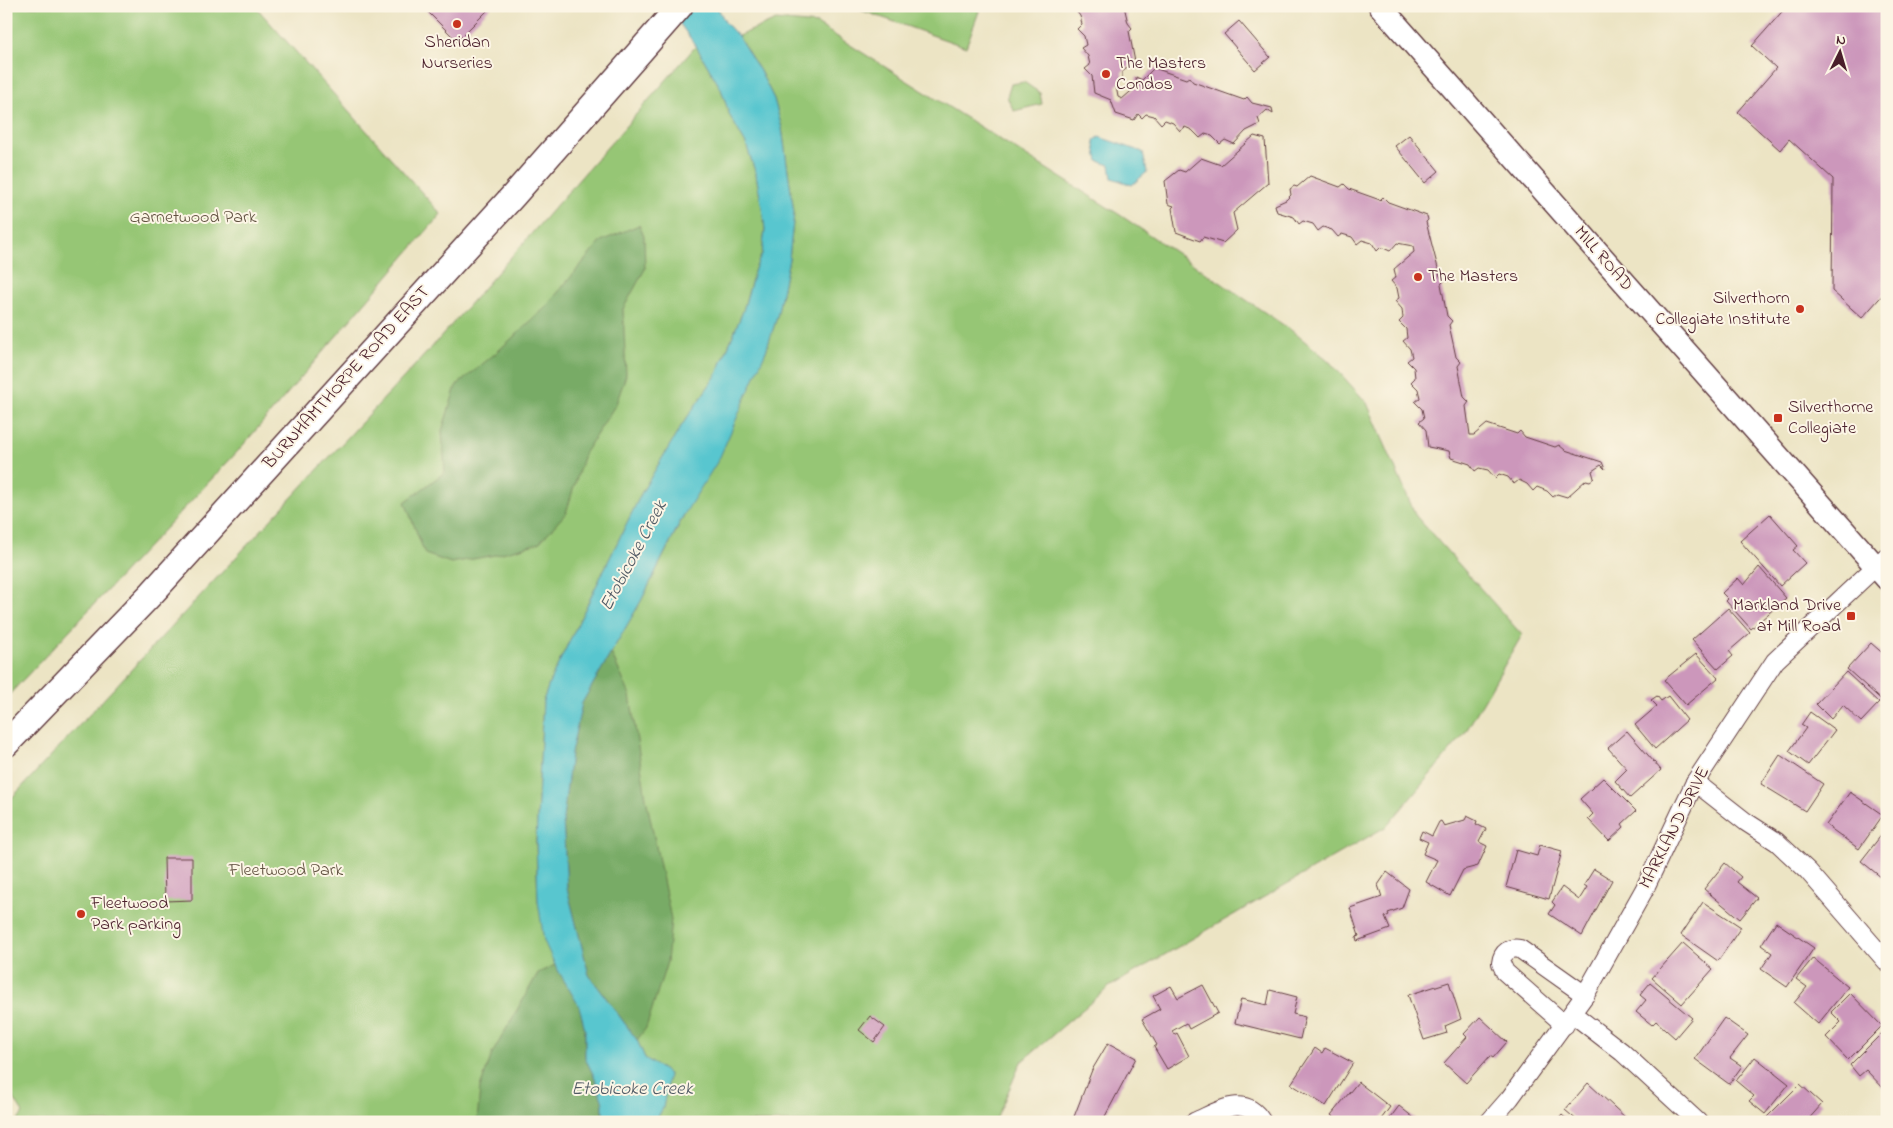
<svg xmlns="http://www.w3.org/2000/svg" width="1893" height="1128" font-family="'Indie Flower',sans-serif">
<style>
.green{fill:#96c675;stroke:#707250}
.forest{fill:#78ab66;stroke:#616548}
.water{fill:#59c6cf;stroke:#52727d}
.building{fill:#cc97bb}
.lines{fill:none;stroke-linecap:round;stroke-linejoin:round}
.minor-casing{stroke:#623d42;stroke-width:20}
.tertiary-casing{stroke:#623d42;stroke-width:25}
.secondary-casing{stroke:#623d42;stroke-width:28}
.minor{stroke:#fff;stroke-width:18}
.tertiary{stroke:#fff;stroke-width:22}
.secondary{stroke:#fff;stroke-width:25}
.poi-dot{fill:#c8321e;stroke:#fcf5e5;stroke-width:2}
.labels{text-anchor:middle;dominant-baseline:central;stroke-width:4;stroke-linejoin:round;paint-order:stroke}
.poi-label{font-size:18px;fill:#4a1f2b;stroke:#fcf5e5;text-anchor:start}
.park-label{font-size:18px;fill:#615141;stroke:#fcf5e5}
.street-label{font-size:18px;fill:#4a1f2b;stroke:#fcf5e5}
.water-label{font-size:19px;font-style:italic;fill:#4f5964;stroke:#fcf5e5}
</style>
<rect width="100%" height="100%" fill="#fcf5e5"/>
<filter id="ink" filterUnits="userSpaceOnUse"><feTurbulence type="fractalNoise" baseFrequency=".02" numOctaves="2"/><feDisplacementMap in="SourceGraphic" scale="10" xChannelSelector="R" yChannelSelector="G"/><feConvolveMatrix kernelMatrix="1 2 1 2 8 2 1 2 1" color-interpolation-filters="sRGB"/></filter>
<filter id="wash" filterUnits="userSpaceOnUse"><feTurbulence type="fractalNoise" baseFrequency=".0096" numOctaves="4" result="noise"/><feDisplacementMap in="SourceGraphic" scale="20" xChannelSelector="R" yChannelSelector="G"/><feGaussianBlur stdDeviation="1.12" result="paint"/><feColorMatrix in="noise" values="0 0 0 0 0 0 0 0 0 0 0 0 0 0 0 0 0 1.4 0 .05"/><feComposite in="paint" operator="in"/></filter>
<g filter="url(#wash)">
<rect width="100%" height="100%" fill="#ece4c4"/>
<g class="green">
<path d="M6 6H255L441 214 238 451 6 698Z"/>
<path d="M849 6H981L966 47Z"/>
<path d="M776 20 817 24 1120 215 1291 330 1328 360 1367 403 1416 516 1522 635 1465 733 1387 826 1109 987 1021 1062 995 1122H655L663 1108 669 1074 645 1058 637 1040 582 703 641 601 766 351 777 317 789 259 794 213 782 128 774 99 760 71 738 36Z"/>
<path d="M696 46 721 89 730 116 746 144 756 174 762 208 765 229 762 254 755 269 743 311 717 374 682 425 642 492 551 679 543 701 536 841 538 901 555 965 579 1006 603 1122H17L23 1113 6 1086V804L432 347Z"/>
<path d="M1024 82 1040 93 1042 104 1014 111 1007 97 1011 84Z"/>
</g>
<g class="forest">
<path d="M639 225 644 236 645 269 623 309 626 375 616 404 584 454 566 513 539 543 495 555 451 563 425 554 405 502 445 472 442 431 456 386 497 352 544 309 601 241Z"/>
<path d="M611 653 630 695 646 798 671 919 667 962 646 1028 637 1040 589 975 567 888 563 819 571 753 582 703Z"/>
<path d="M555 965 579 1005 585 1029V1058L595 1078 603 1103V1122H477L480 1088 492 1054 538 973Z"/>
</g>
<g class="water">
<path d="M667 6H717L725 22 738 36 760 71 774 99 782 128 794 213 789 259 777 317 766 351 719 459 682 518 641 601 582 703 571 753 563 819 567 888 589 975 637 1040 645 1058 669 1074 663 1108 655 1122H603V1103L595 1078 585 1058V1029L579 1006 555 965 544 941 538 901 536 841 543 701 551 679 642 492 682 425 717 374 743 311 755 269 762 254 765 229 762 208 756 174 746 144 730 116 721 89 696 46Z"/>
<path d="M1099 137 1143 152 1147 172 1132 185 1112 178 1110 165 1098 161 1094 141Z"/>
</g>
<g id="blocks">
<g class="building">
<path d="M422 6H492L457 41Z"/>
<path d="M1075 6H1124L1128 23 1132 28 1129 31 1135 62 1122 72V80L1116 86 1118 97 1122 99 1137 86 1136 77 1142 80 1154 68 1186 79 1189 77 1193 82 1244 100 1247 97 1252 103 1272 108 1273 114 1267 110 1258 118 1260 124 1246 131 1234 144 1225 140 1220 144 1212 136 1205 134 1200 138 1192 130 1185 127 1180 131 1173 123 1165 120 1161 124 1154 116 1146 114 1142 118 1138 114 1134 120 1116 114 1111 100 1094 93 1092 76 1085 69 1090 65 1088 56 1081 48 1086 45 1084 36 1077 29 1082 24 1080 16 1074 8Z"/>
<path d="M1787 6H1887V290L1862 318 1832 291 1833 179 1789 139 1780 150 1738 112 1776 68 1752 46Z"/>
<path d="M1239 21 1270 57 1255 70 1224 34Z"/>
<path d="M1409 135 1439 171 1425 183 1395 146Z"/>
<path d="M1254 136 1265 139 1268 183 1233 213 1237 230 1223 243 1203 237 1200 241 1176 232 1172 208 1174 206 1168 204 1165 181 1179 170 1185 172 1201 158 1221 165Z"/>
<path d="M1310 176 1340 187 1344 184 1349 189 1380 200 1383 197 1388 202 1427 216 1428 220 1426 222 1440 276 1444 281 1441 284 1447 316 1452 321 1449 325 1453 343 1456 357 1461 362 1458 366 1464 397 1469 402 1466 406 1470 435H1474L1487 424 1517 434 1520 431 1525 437 1555 447 1559 445 1565 450 1602 462 1605 469 1601 465 1592 471 1594 478 1590 481 1586 480 1567 497 1557 494 1553 497 1547 491 1537 487 1533 491 1527 484 1519 480 1514 484 1508 477 1499 474 1495 478 1488 470 1479 468 1475 471 1470 464 1451 458 1449 451 1428 447 1426 430 1419 422 1424 418 1422 409 1415 402 1420 398 1418 389 1411 382 1415 378 1414 368 1407 361 1412 357 1410 349 1403 341 1407 338 1406 329 1399 322 1403 318 1402 309 1395 301 1399 298 1397 288 1391 281 1396 277 1394 269 1414 252 1413 246 1397 243 1390 251 1381 247 1377 251 1372 243 1362 240 1357 244 1352 237 1342 234 1338 237 1332 230 1323 227 1318 231 1313 224 1303 221 1299 224 1294 217 1277 212 1275 205 1286 200 1291 195 1290 189 1294 186 1297 187Z"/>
<path d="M1770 514 1798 546 1793 550 1805 563 1780 586 1740 541Z"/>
<path d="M1759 567 1786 598 1751 629 1726 601 1728 599 1722 593 1738 578 1744 585Z"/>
<path d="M1728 608 1750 633 1729 651 1733 656 1718 669 1692 640Z"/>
<path d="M1871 643 1887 657 1885 660 1887 662 1886 704 1847 669Z"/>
<path d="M1696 654 1718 678 1686 705 1664 680Z"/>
<path d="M1846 672 1879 703 1861 722 1843 705 1831 719 1816 704Z"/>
<path d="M1657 696 1661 701 1668 696 1687 720 1655 749 1635 725 1657 706 1651 700Z"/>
<path d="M1810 712 1835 730 1808 765 1789 751 1806 728 1801 725Z"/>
<path d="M1627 731 1661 770 1630 798 1615 781 1627 769 1608 748Z"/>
<path d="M1780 755 1823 784 1805 811 1761 784Z"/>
<path d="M1603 778 1636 811 1622 824 1624 827 1609 841 1588 819 1593 814 1580 799Z"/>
<path d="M1850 792 1883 815 1859 849 1826 825Z"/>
<path d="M1467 816 1477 821 1476 824 1486 829 1479 842 1487 846 1478 866 1463 870 1450 896 1426 882 1437 860 1423 854 1428 842 1419 838 1422 831 1432 836 1439 822 1441 821 1444 826 1465 820Z"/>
<path d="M1887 828V882L1861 861Z"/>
<path d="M1540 845 1562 851 1549 899 1506 887 1516 850 1537 856Z"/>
<path d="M164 858H192V900L165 901Z"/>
<path d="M1725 863 1741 877 1737 882 1757 898 1740 919 1704 889Z"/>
<path d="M1594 869 1612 880 1582 936 1549 914 1555 905 1552 902 1562 887 1579 900 1587 887 1584 885Z"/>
<path d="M1387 872 1409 889 1402 908 1388 913 1389 915 1385 917 1390 929 1357 941 1356 937 1359 936 1350 908 1382 897 1378 885Z"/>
<path d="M1703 902 1741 927 1718 961 1681 935Z"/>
<path d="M1776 922 1814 948 1787 987 1761 969 1772 953 1761 945Z"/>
<path d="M1683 943 1713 969 1682 1004 1652 978Z"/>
<path d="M1813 958 1848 987 1818 1024 1794 1003 1807 987 1796 979Z"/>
<path d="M1449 982 1461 1019 1445 1026 1447 1033 1424 1040 1408 995Z"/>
<path d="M1650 983 1692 1018 1675 1038 1656 1021 1652 1025 1636 1012 1646 1000 1640 995Z"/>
<path d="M1203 985 1218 1013 1189 1029 1186 1023 1172 1031 1174 1035 1177 1033 1189 1056 1167 1069 1154 1047 1157 1045 1142 1019 1160 1009 1153 996 1171 986 1178 998Z"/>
<path d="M1270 990 1297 997 1293 1014 1305 1017 1300 1039 1235 1023 1241 999 1267 1005Z"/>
<path d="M1850 993 1882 1026 1848 1060 1826 1037 1841 1022 1831 1012Z"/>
<path d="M870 1016 885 1027 874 1042 859 1030Z"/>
<path d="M1480 1017 1507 1042 1493 1058 1490 1056 1466 1083 1444 1063 1467 1037 1464 1034Z"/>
<path d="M1724 1018 1748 1035 1730 1058 1742 1066 1729 1084 1695 1059Z"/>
<path d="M1885 1030 1887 1032V1092L1866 1070 1859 1076 1850 1065Z"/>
<path d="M1108 1043 1136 1058 1102 1122H1072L1092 1070Z"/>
<path d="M1315 1048 1322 1053 1325 1048 1353 1063 1326 1106 1291 1084Z"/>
<path d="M1755 1057 1789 1084 1765 1114 1749 1101 1754 1096 1736 1081Z"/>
<path d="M1358 1082 1390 1107 1379 1122H1340L1331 1115Z"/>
<path d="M1588 1083 1627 1119 1625 1122H1579L1565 1110Z"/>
<path d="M1800 1084 1822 1104 1806 1122H1768L1765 1119Z"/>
<path d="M1399 1106 1419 1122H1387Z"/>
<path d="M1562 1115 1570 1122H1556Z"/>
</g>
</g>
</g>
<g filter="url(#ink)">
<use href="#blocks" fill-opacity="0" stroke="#623d42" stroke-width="1"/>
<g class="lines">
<g class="minor-casing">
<g id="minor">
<path d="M1695 782 1746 822 1777 842 1808 871 1887 962"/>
<path d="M1573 1014 1622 1052 1698 1122"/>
<path d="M1565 1025 1505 972 1501 963C1502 952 1510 947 1520 949L1585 995"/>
<path d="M1194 1122C1218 1112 1245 1092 1262 1122"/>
<path d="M1489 1122 1510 1098 1585 995 1644 890 1695 782 1775 661 1887 556"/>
</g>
</g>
<g class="tertiary-casing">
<path id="tertiary" d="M1380 6 1887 579"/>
</g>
<g class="secondary-casing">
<path id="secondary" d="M6 744 152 593 514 195 680 6"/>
</g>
<use href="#minor" class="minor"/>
<use href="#tertiary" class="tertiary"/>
<use href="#secondary" class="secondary"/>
</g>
</g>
<g class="poi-dot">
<circle cx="457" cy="24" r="5"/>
<circle cx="1106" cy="74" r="5"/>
<circle cx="1418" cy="277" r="5"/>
<circle cx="1800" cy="309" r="5"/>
<rect x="1773" y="413" width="10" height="10" rx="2.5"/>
<rect x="1846" y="611" width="10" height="10" rx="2.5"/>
<circle cx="81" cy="914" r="5"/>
</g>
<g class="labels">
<g class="poi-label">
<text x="457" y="43" text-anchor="middle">Sheridan<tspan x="457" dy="21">Nurseries</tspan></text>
<text x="1116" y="64">The Masters<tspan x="1116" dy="21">Condos</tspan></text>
<text x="1428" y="277">The Masters</text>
<text x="1790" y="299" text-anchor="end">Silverthorn<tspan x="1790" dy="21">Collegiate Institute</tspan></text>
<text x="1788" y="408">Silverthorne<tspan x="1788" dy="21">Collegiate</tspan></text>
<text x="1841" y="606" text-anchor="end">Markland Drive<tspan x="1841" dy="21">at Mill Road</tspan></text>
<text x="91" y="904">Fleetwood<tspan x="91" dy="21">Park parking</tspan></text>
</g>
<g class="park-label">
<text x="193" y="218">Garnetwood Park</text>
<text x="286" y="871">Fleetwood Park</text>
</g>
<g class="street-label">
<text transform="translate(1603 259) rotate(49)">MILL ROAD</text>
<text transform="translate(347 378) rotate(-48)">BURNHAMTHORPE ROAD EAST</text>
<text transform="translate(1675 828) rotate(-63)">MARKLAND DRIVE</text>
</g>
<g class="water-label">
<text transform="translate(634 556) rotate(-62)">Etobicoke Creek</text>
<text x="632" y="1089">Etobicoke Creek</text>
</g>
</g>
<rect width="1893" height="1128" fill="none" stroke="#fcf5e5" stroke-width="25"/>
<g transform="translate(1840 52) rotate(5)" stroke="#fcf5e5" stroke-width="4" paint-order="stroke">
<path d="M0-4L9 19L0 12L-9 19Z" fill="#4a1f2b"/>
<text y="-8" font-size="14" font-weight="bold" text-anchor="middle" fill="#4a1f2b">N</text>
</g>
</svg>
